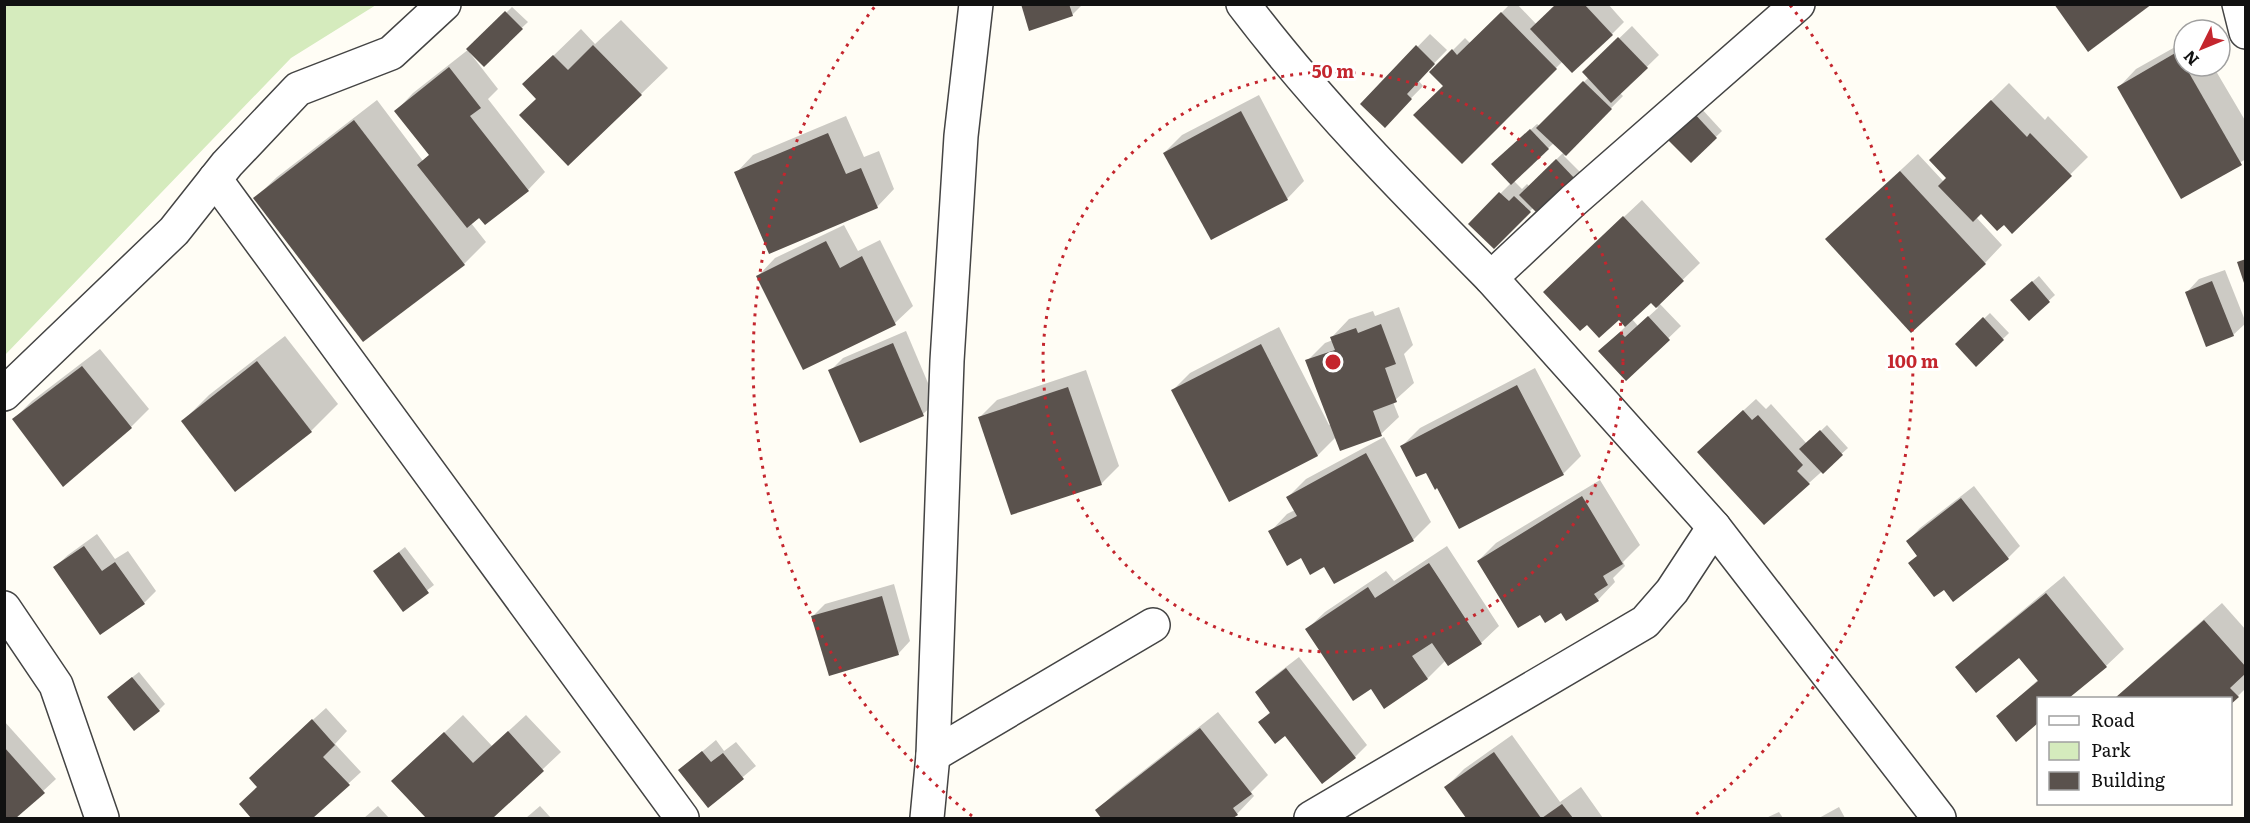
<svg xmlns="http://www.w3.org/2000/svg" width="2250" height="823" font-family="Literata,serif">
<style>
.green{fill:#d5ebbd}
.shadow{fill:#0003;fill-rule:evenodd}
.building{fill:#5a524d}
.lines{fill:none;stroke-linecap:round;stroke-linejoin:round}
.street-casing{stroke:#444;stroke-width:36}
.street{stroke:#fff;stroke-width:33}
.ring{fill:none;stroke:#c4262e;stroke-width:3;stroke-dasharray:3 6}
.centre{fill:#c4262e;stroke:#fff;stroke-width:3}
.ring-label{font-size:18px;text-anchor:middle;font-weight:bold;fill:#c4262e;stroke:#fff;stroke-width:6;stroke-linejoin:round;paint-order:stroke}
</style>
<rect width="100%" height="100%" fill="#fffdf5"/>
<path class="green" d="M5 4H376V5L291 58 5 355Z"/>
<g class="shadow">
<path d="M1022 4H1083L1072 15Z"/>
<path d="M1510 4H1517L1537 25 1558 4H1608L1624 22 1612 34 1563 61 1462 162 1445 86 1431 72 1465 38 1471 44Z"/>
<path d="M512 7 528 22 484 64 471 52 470 53 498 89 488 99 545 172 528 190 471 223 486 242 464 264 364 340 255 198 277 177 377 100 423 161 430 154 396 111 413 93 469 49Z"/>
<path d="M621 20 668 68 641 94 537 98 551 58 581 29 595 44Z"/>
<path d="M1632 26 1659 55 1620 93 1623 96 1564 156 1582 174 1534 207 1494 247 1470 224 1511 183 1499 158 1537 124 1540 126 1589 77 1584 72ZM1554 143 1564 152 1529 186 1527 184 1522 189 1513 180Z"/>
<path d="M1430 34 1447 50 1418 80 1423 86 1385 125 1362 104Z"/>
<path d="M2184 42V66H2213L2246 122V159L2182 197 2119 87 2136 69Z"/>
<path d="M2009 83 2045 120 2048 116 2088 157 2012 232 2004 223 1981 212 1976 217 2002 245 1985 263 1845 222 1918 154 1944 182 1948 178 1931 160Z"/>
<path d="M1259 95 1304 181 1287 199 1164 153 1182 135Z"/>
<path d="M1700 107 1722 131 1691 161 1668 138Z"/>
<path d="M846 116 864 157 879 151 894 189 877 207 736 173 753 155Z"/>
<path d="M1642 200 1700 263 1659 303 1681 326 1626 379 1613 339 1626 326 1563 274ZM1651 301 1658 308 1638 326 1632 319Z"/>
<path d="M844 225 858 251 880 240 913 306 895 323 804 368 758 276 775 258Z"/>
<path d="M2225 270 2246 323 2233 335 2187 292 2199 279Z"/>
<path d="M2039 276 2055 295 2029 319 2018 294Z"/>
<path d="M1399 307 1413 345 1404 354 1414 383 1393 402 1399 417 1381 434 1336 437 1318 455 1230 500 1173 390 1190 373 1279 327 1329 425 1331 424 1307 361 1325 343 1333 340 1332 337 1349 319 1373 311 1375 316Z"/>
<path d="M1990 313 2009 333 1976 365 1957 344Z"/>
<path d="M906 331 936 402 923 414 830 371 843 358Z"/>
<path d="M285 336 338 404 311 431 183 421 209 395Z"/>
<path d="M100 349 149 409 131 427 14 419 32 401Z"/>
<path d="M1535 368 1581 456 1563 474 1438 486 1427 471 1402 446 1420 428Z"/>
<path d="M1086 370 1119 466 1101 484 980 417 997 400Z"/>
<path d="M1756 399 1766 409 1771 404 1807 444 1827 425 1848 448 1809 483 1712 439Z"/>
<path d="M1384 437 1431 522 1413 540 1324 565 1302 556 1270 532 1287 514 1295 510 1288 497 1306 479Z"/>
<path d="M1600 480 1640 545 1623 562 1625 566 1613 578 1615 582 1598 600 1562 611 1541 613 1478 561 1496 543Z"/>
<path d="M1974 486 2020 546 2008 558 1918 555 1908 541 1920 528Z"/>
<path d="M97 534 115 559 128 551 156 591 144 603 55 567 68 555Z"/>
<path d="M1447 546 1499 626 1481 643 1446 660 1428 678 1384 706 1371 687 1307 629 1325 612 1386 571 1394 581Z"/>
<path d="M405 547 434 585 403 609 375 571Z"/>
<path d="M2064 576 2124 649 2106 666 2066 698H2038V721L2016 740 1998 716 2039 679 2019 656 1957 667 1975 650Z"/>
<path d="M894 584 910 641 898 654 812 617 825 604Z"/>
<path d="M2222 603 2246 630V688L2238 696 2230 698H2115Z"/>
<path d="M1299 657 1367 745 1355 757 1286 734 1260 722 1271 711 1257 692 1269 680Z"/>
<path d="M139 672 165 704 159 710 115 691Z"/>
<path d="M326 708 347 731 335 744 361 772 311 818H253L241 805 259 787 263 765Z"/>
<path d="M1218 712 1268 775 1251 792 1254 796 1237 814 1231 818H1103L1097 810 1115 793Z"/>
<path d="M463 715 492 746 526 715 561 752 491 818H428L393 781Z"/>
<path d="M4 721 56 779 14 818H4Z"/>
<path d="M1512 735 1560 802 1581 787 1603 818H1468L1446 787 1464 769Z"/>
<path d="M716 740 724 751 736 742 756 766 708 806 680 770Z"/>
<path d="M378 806 389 818H364Z"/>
<path d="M540 806 551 818H526Z"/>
<path d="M1839 807 1845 818H1819Z"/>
<path d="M1779 812 1783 818H1766Z"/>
</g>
<g class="building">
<path d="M1021 4H1069L1073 16 1029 31Z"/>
<path d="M1556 4H1584L1613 35 1572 73 1530 29Z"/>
<path d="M2054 4H2152L2088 52Z"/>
<path d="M505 11 523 29 484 67 466 49Z"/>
<path d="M1501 12 1557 69 1462 164 1413 115 1443 86 1429 72 1452 49 1457 55Z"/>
<path d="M1618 37 1648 68 1611 103 1582 72Z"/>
<path d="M593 45 642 95 568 166 519 115 536 99 522 84 553 55 568 70Z"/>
<path d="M1416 45 1435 64 1407 94 1412 99 1385 128 1360 104Z"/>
<path d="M2177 52 2242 165 2181 199 2117 87Z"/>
<path d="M449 67 481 108 470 116 529 191 485 225 479 218 467 228 417 165 429 155 394 111Z"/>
<path d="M1583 81 1612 109 1566 156 1536 128Z"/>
<path d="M1991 100 2027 137 2030 133 2072 176 2012 234 2004 225 1997 231 1981 214 1973 222 1938 186 1946 178 1929 160Z"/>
<path d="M1241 111 1288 200 1211 240 1163 153Z"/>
<path d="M1693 112 1717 138 1691 163 1666 138Z"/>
<path d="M354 120 465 265 363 342 253 198Z"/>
<path d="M1530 129 1549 149 1511 185 1491 164Z"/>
<path d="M828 133 846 174 861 168 878 208 769 254 734 172Z"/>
<path d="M1556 159 1577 181 1540 216 1519 195Z"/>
<path d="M1900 171 1986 264 1911 333 1825 239Z"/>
<path d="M1499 192 1509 201 1514 196 1531 212 1494 249 1468 224Z"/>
<path d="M1623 216 1684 281 1656 308 1651 303 1625 327 1619 320 1599 338 1587 325 1580 331 1543 292Z"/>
<path d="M826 241 840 268 862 256 896 325 803 370 756 276Z"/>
<path d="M2246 259V285L2245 286 2237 262Z"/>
<path d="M2032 281 2050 302 2029 321 2010 300Z"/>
<path d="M2212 281 2234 336 2206 347 2185 292Z"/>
<path d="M1648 316 1670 340 1626 381 1598 351 1620 332 1625 337Z"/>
<path d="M1983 317 2004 340 1976 367 1955 344Z"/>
<path d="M1381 324 1396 364 1385 368 1397 402 1373 411 1382 436 1340 451 1305 360 1335 350 1330 337 1356 328 1358 333Z"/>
<path d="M893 343 924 416 860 443 828 370Z"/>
<path d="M1261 344 1318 456 1229 502 1171 390Z"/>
<path d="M257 361 312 432 235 492 181 421Z"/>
<path d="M82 366 132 428 63 487 12 419Z"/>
<path d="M1517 385 1564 475 1459 529 1437 488 1435 490 1426 473 1416 477 1400 446Z"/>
<path d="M1068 387 1102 485 1011 515 978 417Z"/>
<path d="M1743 410 1752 420 1758 415 1803 465 1797 471 1810 484 1764 525 1697 452Z"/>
<path d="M1820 430 1843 455 1823 474 1799 449Z"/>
<path d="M1366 453 1414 541 1334 584 1324 567 1310 575 1301 558 1287 566 1268 531 1297 516 1286 497Z"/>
<path d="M1582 496 1623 564 1603 576 1608 585 1594 594 1599 601 1566 621 1561 613 1545 623 1540 615 1518 628 1477 561Z"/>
<path d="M1961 498 2009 559 1953 602 1944 590 1934 597 1908 563 1917 556 1906 541Z"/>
<path d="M84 546 102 571 115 562 145 604 100 635 53 567Z"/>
<path d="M399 552 429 593 403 612 373 571Z"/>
<path d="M1429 563 1482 644 1448 666 1432 643 1412 656 1428 679 1384 709 1371 689 1353 701 1305 629 1368 587 1375 598Z"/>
<path d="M2046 593 2107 667 2069 698H2038V723L2016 742 1996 716 2038 681 2019 658 1976 693 1955 667Z"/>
<path d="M882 596 899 655 829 676 811 616Z"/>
<path d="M2204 620 2246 667V673L2230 688 2239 697 2230 705V698H2115Z"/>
<path d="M1286 668 1356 758 1322 784 1285 736 1275 744 1258 722 1270 713 1255 692Z"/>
<path d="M132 677 160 711 134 731 107 697Z"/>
<path d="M312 719 335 745 323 757 350 785 313 818H251L239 804 257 787 249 778Z"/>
<path d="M1200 728 1252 794 1233 808 1238 815 1233 818H1101L1095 810Z"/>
<path d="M508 731 544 771 493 818H426L391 781 444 732 473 763Z"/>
<path d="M4 747 45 793 16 818H4Z"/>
<path d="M702 751 711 762 723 753 744 779 708 808 678 770Z"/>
<path d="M1494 752 1541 818H1466L1444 787Z"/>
<path d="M1562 804 1573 818H1542Z"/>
</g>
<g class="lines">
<g class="street-casing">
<g id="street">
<path d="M1243 4C1318 103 1404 190 1491 278"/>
<path d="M1798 4 1573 201 1491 278 1714 527 1939 818"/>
<path d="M2239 4 2246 32"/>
<path d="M215 179 682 818"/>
<path d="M4 394 174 231 227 164 298 89 391 53 444 4"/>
<path d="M4 608 56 685 102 818"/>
<path d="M933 755 1153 625"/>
<path d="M927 818 933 755 947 361 961 136 976 4"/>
<path d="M1311 818 1645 622 1672 591 1714 527"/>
</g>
</g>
<use href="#street" class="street"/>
</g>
<g class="ring">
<circle cx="1333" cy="362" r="290"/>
<path d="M972 816A580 580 0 0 1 876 5M1790 5A580 580 0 0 1 1694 816"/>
</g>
<circle cx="1333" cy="362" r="9" class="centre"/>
<g class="ring-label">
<text x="1333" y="78">50 m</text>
<text x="1913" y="368">100 m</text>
</g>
<rect width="2250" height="823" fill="none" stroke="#111111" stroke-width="12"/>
<rect x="2037" y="697" width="195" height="108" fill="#ffffff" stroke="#a0a0a0" stroke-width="1.5"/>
<rect x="2049" y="716" width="30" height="9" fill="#ffffff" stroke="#a0a0a0" stroke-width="1.5"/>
<text x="2091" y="727" font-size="18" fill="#111111">Road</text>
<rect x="2049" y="742" width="30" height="18" fill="#d5ebbd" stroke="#a0a0a0" stroke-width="1.5"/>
<text x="2091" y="757" font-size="18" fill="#111111">Park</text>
<rect x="2049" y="772" width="30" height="18" fill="#5a524d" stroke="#a0a0a0" stroke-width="1.5"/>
<text x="2091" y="787" font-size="18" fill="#111111">Building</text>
<g transform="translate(2202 48) rotate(227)"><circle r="28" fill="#ffffff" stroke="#a0a0a0" stroke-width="1.5"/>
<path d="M0-4.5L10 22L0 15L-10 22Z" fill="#c4262e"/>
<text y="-9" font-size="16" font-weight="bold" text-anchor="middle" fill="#111111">N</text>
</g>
</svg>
